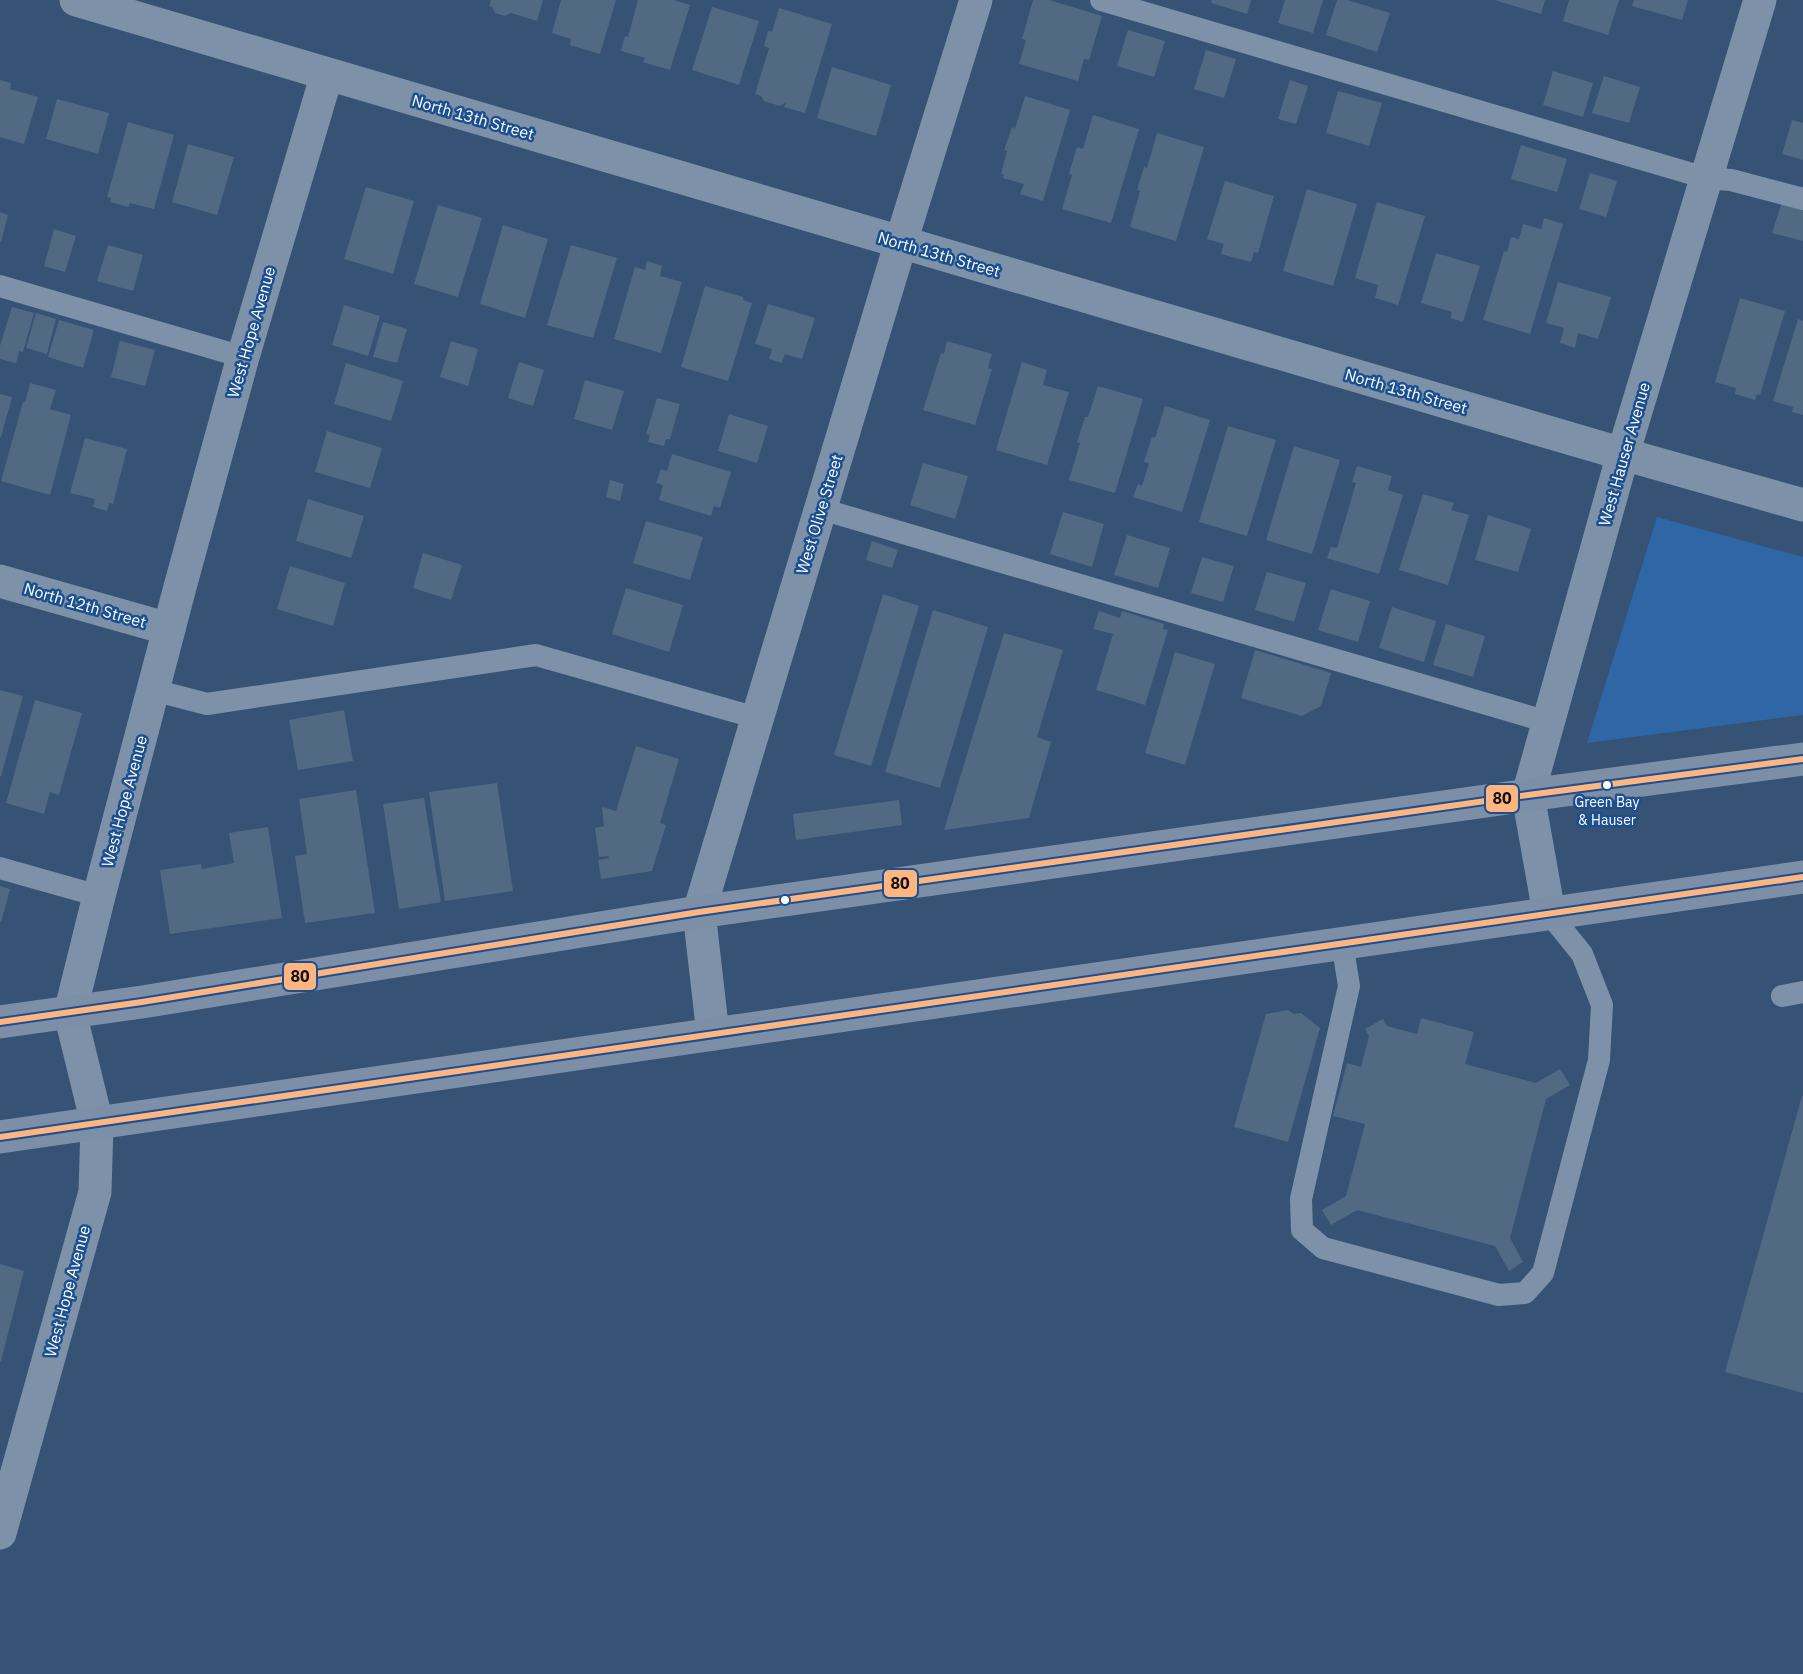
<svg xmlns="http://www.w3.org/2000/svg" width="1803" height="1674" font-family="'IBM Plex Sans',sans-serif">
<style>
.green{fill:#2f66a5}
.building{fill:#526984}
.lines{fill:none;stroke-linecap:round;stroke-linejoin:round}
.lane{stroke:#7d92a8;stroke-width:22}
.street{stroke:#7d92a8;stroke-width:33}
.primary{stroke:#7d8ea7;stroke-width:33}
.bus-1-casing{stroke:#1b4f8f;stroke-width:10}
.bus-1{stroke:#ffb580;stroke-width:6}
.bus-dot{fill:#fff;stroke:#1b4f8f;stroke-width:2}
.labels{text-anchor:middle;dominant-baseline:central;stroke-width:5;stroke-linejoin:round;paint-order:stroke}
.bus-label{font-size:14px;fill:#fff;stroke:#1b4f8f}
.street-label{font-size:16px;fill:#fff;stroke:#1b4f8f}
.line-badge{stroke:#1b4f8f;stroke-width:2}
.pale-badge-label{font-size:16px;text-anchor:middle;font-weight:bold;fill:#111}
</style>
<rect width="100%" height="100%" fill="#365274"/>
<path class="green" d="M1657 517 1803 557V715L1587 743Z"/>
<g class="building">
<path d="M491 0H543L537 21 511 13 505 16 495 13 492 7 489 6Z"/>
<path d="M561 0H616L600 54 570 45 571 39 552 33Z"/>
<path d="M638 0H674L690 5 670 70 643 62 645 58 621 51 625 36 628 37Z"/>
<path d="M1033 0H1049L1102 16 1089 60 1084 59 1078 81 1019 64 1026 40 1022 39Z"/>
<path d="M1212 0H1251L1247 14 1211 3Z"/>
<path d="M1285 0H1323L1313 33 1278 23Z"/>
<path d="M1337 0H1347L1390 13 1377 52 1326 35Z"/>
<path d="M1494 0H1545L1541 14Z"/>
<path d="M1569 0H1619L1608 35 1563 21Z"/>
<path d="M1634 0H1688L1682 20 1632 6Z"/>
<path d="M712 7 759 21 739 85 692 70Z"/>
<path d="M779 8 832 24 805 113 784 107 786 102 780 106 764 101 761 96 755 94 769 48 764 46 768 31 772 32Z"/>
<path d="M1128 30 1165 41 1154 77 1117 66Z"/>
<path d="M1206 50 1236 59 1224 98 1194 89Z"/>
<path d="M832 67 891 85 876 136 817 118Z"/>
<path d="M1553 71 1593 83 1583 117 1543 105Z"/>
<path d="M1604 76 1640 87 1629 123 1592 113Z"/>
<path d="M0 80 11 83 10 89 38 97 24 144 0 137Z"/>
<path d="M1290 80 1308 86 1296 124 1278 119Z"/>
<path d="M1338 91 1382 103 1369 146 1326 133Z"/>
<path d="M1025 96 1070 110 1043 201 1020 194 1024 184 1003 178 1004 175 1001 174 1007 151 1004 150 1012 127 1015 129Z"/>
<path d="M57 99 109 113 98 154 46 139Z"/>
<path d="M1093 115 1139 129 1111 223 1062 209 1072 175 1069 173 1077 147 1083 149Z"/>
<path d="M1792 120 1803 123V160L1782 154Z"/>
<path d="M128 122 174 135 154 209 130 203 128 207 110 202 111 198 107 197Z"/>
<path d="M1157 133 1204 147 1176 241 1130 227 1140 191 1137 190 1144 167 1147 168Z"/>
<path d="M188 144 234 157 217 215 172 202Z"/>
<path d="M1521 145 1567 159 1557 192 1511 179Z"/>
<path d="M1590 173 1617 181 1606 217 1579 209Z"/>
<path d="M1225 181 1274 196 1258 253 1254 252 1251 262 1221 254 1224 244 1207 239Z"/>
<path d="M366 187 414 201 393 274 344 259Z"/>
<path d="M1307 189 1357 204 1333 286 1283 271Z"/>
<path d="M1377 202 1425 216 1398 305 1375 298 1378 285 1355 278Z"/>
<path d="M1782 202 1803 208V241L1772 233Z"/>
<path d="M438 205 482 218 458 297 414 284Z"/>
<path d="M0 212 8 215 1 242H0Z"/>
<path d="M1544 218 1563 224 1530 334 1483 320 1504 251 1507 252 1511 237 1519 239 1523 224 1541 229Z"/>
<path d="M503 225 548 239 525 318 480 304Z"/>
<path d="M54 229 76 236 65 272 44 266Z"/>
<path d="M108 245 143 255 133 291 97 281Z"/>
<path d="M571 245 617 258 593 338 547 325Z"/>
<path d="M1436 253 1480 266 1463 322 1450 318 1452 312 1421 303Z"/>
<path d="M647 261 662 266 660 276 682 282 661 353 614 339 635 267 645 270Z"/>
<path d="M1558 282 1611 297 1598 339 1578 333 1575 348 1560 343 1564 328 1546 323Z"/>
<path d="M705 286 743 297V300L752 303 728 381 681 367Z"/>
<path d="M1740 298 1785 311 1760 395 1757 394 1755 400 1735 394 1736 388 1715 382Z"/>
<path d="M768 304 815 318 802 359 785 354 782 363 769 359 772 349 755 344Z"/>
<path d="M344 305 380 316 368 356 332 345Z"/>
<path d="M12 307 34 313 23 352 19 351 16 363 0 359V346Z"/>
<path d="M36 313 56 319 47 354 26 348Z"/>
<path d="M1798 319 1803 321V415L1792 412 1793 407 1773 401Z"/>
<path d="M59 320 94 330 83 368 48 357Z"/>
<path d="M383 322 407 329 397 363 373 357Z"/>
<path d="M120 341 155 350 145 386 111 377Z"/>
<path d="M451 341 478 349 468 386 440 377Z"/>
<path d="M947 341 992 354 988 368 992 369 975 425 923 410 941 353 944 354Z"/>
<path d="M519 362 544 370 533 406 508 398Z"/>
<path d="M1022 362 1047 370 1043 385 1069 392 1047 465 996 450Z"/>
<path d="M346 363 403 381 391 421 334 404Z"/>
<path d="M585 380 624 391 612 430 574 419Z"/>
<path d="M30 383 56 390 50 409 71 415 50 495 1 481 23 402H25Z"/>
<path d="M1098 386 1143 399 1115 493 1069 480 1080 443 1077 442 1085 417H1088Z"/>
<path d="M0 394 12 397 1 437H0Z"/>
<path d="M657 398 680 404 670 439H666L664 446 648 442 650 435 646 434Z"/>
<path d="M1165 406 1210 420 1182 512 1133 497 1138 484 1142 486 1149 463 1144 462 1152 437 1155 438Z"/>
<path d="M729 414 768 426 757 463 718 451Z"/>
<path d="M1228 426 1276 440 1247 536 1199 522Z"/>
<path d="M327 431 382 448 370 488 315 472Z"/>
<path d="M85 438 127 449 113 504 109 503 107 511 93 507 95 499 70 493Z"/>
<path d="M1294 446 1340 460 1312 554 1266 540Z"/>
<path d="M672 454 731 472 720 508 714 506 711 516 659 500 663 485 656 483 661 469 667 471Z"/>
<path d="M923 463 968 476 955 519 910 505Z"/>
<path d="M1357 466 1392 476 1388 490 1403 495 1379 574 1327 558 1331 547 1337 548 1356 483 1352 482Z"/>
<path d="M610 480 624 484 620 501 606 497Z"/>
<path d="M1423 494 1454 503 1451 510 1469 515 1448 585 1399 570Z"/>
<path d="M308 499 364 516 351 558 296 541Z"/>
<path d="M1063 512 1104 524 1092 567 1050 554Z"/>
<path d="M1488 515 1531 529 1518 572 1475 560Z"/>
<path d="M646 521 703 537 690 580 633 563Z"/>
<path d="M1127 535 1170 548 1158 588 1114 575Z"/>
<path d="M872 541 898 550 892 568 866 560Z"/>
<path d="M423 553 462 565 451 600 413 588Z"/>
<path d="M1202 557 1234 566 1223 602 1191 593Z"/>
<path d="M290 566 345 583 333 626 277 609Z"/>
<path d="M1267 572 1306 583 1294 622 1255 610Z"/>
<path d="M626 588 683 605 669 652 612 634Z"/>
<path d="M1331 589 1370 601 1358 642 1318 630Z"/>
<path d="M883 594 919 606 871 766 834 755Z"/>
<path d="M1392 607 1436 621 1424 662 1379 648Z"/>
<path d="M933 610 988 627 940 788 885 772Z"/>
<path d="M1099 611 1120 618 1122 611 1164 624 1163 629 1168 630 1145 705 1096 690 1113 634 1093 629Z"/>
<path d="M1446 624 1485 636 1473 677 1433 665Z"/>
<path d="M1004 633 1063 650 1037 737 1051 742 1029 818 944 830Z"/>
<path d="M1255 650 1331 673 1321 706 1302 716 1241 698Z"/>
<path d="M1175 652 1215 664 1185 765 1145 753Z"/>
<path d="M0 690 23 696 1 776H0Z"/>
<path d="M35 700 82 713 59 795 50 792 44 814 6 803Z"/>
<path d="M344 710 353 761 298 770 289 720Z"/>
<path d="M636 746 679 759 660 823 666 825 652 871 601 879 598 860 609 858 608 856 599 857 595 828 604 826 602 807 616 811Z"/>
<path d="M497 783 513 891 445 901 429 792Z"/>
<path d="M356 790 375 913 305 923 295 856 307 854 299 799Z"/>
<path d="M424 798 441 902 399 909 383 804Z"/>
<path d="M899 800 902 825 796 840 793 814Z"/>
<path d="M268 827 282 918 170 934 160 870 201 864 202 869 234 863 229 833Z"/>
<path d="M0 886 10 889 1 922H0Z"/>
<path d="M1288 1010 1294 1014 1301 1013 1320 1028 1288 1142 1234 1127 1266 1014Z"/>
<path d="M1421 1018 1474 1032 1465 1064 1536 1083 1560 1069 1570 1085 1546 1099 1510 1238 1523 1262 1509 1271 1495 1246 1357 1210 1331 1225 1322 1210 1346 1196 1365 1124 1333 1116 1347 1063 1361 1067 1369 1036 1365 1029 1383 1019 1387 1026 1417 1034Z"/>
<path d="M1802 1096H1803V1393L1725 1372Z"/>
<path d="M0 1264 24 1271 1 1361H0Z"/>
</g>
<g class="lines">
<g class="lane">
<path d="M1101 0 1706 178 1731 180 1803 199"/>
<path d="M0 286 243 357"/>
<path d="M821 509 1548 722"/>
<path d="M153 690 207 704 536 655 757 718"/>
<path d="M0 868 99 896"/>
<path d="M1342 942 1349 986 1301 1199 1302 1230 1323 1248 1499 1295 1525 1293 1543 1273 1599 1060 1602 1005 1582 954 1549 913"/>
<path d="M1782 996 1803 992"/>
</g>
<g class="street">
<path d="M76 0 1623 454 1803 505"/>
<path d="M0 581 169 629"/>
<path d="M1549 913 1528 795 1623 454 1760 0"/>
<path d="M713 1034 699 912 901 242 976 0"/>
<path d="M0 1533 95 1192 97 1123 70 1013 99 896 180 587 243 357 327 74"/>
</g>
<g class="primary">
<path d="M0 1022 142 1002 699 912 1528 795 1803 759"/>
<path d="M0 1137 1803 877"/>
</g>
<g class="bus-1-casing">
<g id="bus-1">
<path d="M0 1022 142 1002 699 912 1528 795 1803 759"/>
<path d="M0 1137 1803 877"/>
</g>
</g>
<use href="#bus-1" class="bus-1"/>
</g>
<g class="bus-dot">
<circle cx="1607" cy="785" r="5"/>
<circle cx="785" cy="900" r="5"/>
</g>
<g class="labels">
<g class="bus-label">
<text x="1607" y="802">Green Bay<tspan x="1607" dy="18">&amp; Hauser</tspan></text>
</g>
<g class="street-label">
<text transform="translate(473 117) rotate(16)">North 13th Street</text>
<text transform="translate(939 254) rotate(16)">North 13th Street</text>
<text transform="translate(251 332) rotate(-74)">West Hope Avenue</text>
<text transform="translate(1406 391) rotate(16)">North 13th Street</text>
<text transform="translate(1624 454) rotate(-74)">West Hauser Avenue</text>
<text transform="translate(819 514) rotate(-73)">West Olive Street</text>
<text transform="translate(85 605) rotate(16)">North 12th Street</text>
<text transform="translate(124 801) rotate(-75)">West Hope Avenue</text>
<text transform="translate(67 1291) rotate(-75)">West Hope Avenue</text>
</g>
</g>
<g class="line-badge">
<rect x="1485" y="784" width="34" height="29" rx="6" fill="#ffb580"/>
<rect x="883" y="869" width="35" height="29" rx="6" fill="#ffb580"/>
<rect x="283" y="962" width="34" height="29" rx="6" fill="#ffb580"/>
</g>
<g class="pale-badge-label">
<text x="1502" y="804">80</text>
<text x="900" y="889">80</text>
<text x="300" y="982">80</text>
</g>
</svg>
